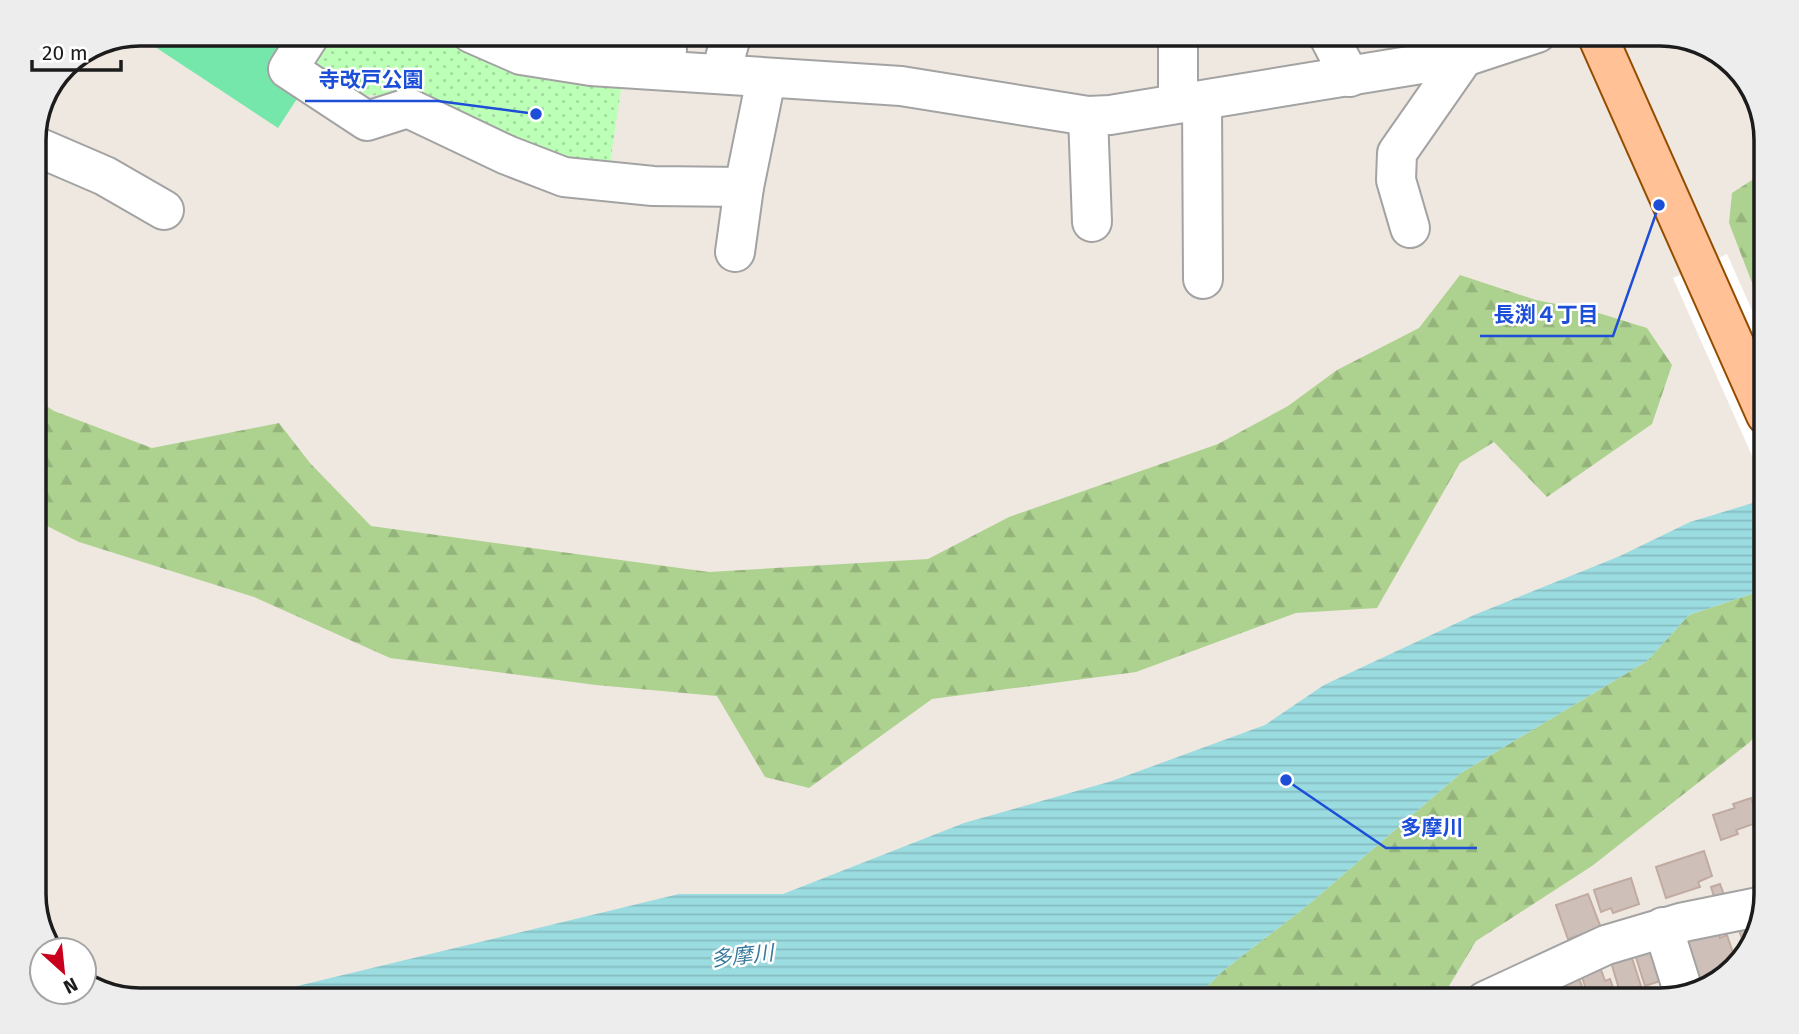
<svg xmlns="http://www.w3.org/2000/svg" width="1799" height="1034" font-family="'Fira Sans','Noto Sans JP',sans-serif">
<style>
.forest{fill:url(#forest-firs)}
.park{fill:url(#park-dots)}
.pitch{fill:#75e7aa}
.water{fill:url(#water-rules)}
.pier{fill:#fff}
.building{fill:#cfbfb9;stroke:#c1aba1;stroke-width:2}
.lines{fill:none;stroke-linecap:round;stroke-linejoin:round}
.minor-casing{stroke:#a3a3a3;stroke-width:42}
.major-casing{stroke:#944d00;stroke-width:42}
.minor{stroke:#fff;stroke-width:38}
.major{stroke:#ffc195;stroke-width:38}
.labels{text-anchor:middle;dominant-baseline:central;stroke-width:5;stroke-linejoin:round;paint-order:stroke}
.water-label{font-size:21px;font-style:italic;fill:#38799c;stroke:#fff}
.rim{fill:none;stroke:#1c1c1c;stroke-width:3.5}
.leader{fill:none;stroke:#1d4ed8;stroke-width:2.5}
.callout-dot{fill:#1d4ed8;stroke:#fff;stroke-width:2.5}
.callout-label{font-size:21px;text-anchor:middle;font-weight:bold;fill:#1d4ed8;stroke:#fff;stroke-width:5;stroke-linejoin:round;paint-order:stroke}
</style>
<defs>
<pattern id="forest-firs" width="22" height="20" patternUnits="userSpaceOnUse" patternTransform="scale(1.75)"><rect width="22" height="20" fill="#add290"/><path d="M5 1l3.5 6h-7zM16 11l3.5 6h-7z" fill="#94b47c"/></pattern>
<pattern id="park-dots" width="8" height="8" patternUnits="userSpaceOnUse" patternTransform="scale(1.75)"><rect width="8" height="8" fill="#bcffb7"/><path d="M2 2h.1M6 6h.1" fill="none" stroke="#a1da9d" stroke-width="1.8" stroke-linecap="round"/></pattern>
<pattern id="water-rules" width="6" height="5" patternUnits="userSpaceOnUse" patternTransform="scale(1.75)"><rect width="6" height="5" fill="#9bdce1"/><path d="M0 2.5h6" fill="none" stroke="#85bcc0"/></pattern>
</defs>
<rect width="100%" height="100%" fill="#efe8e0"/>
<g class="forest">
<path d="M1766 171V319L1729 223 1732 193Z"/>
<path d="M1460 275 1536 300 1592 311 1647 328 1672 365 1652 424 1547 497 1494 442 1460 463 1377 608 1296 613 1136 672 932 699 809 788 765 777 717 696 596 685 390 658 254 597 79 542 33 519V397L54 411 152 448 279 423 310 463 371 526 709 572 928 559 1009 517 1218 444 1288 406 1337 370 1419 328Z"/>
<path d="M1766 589V720L1750 742 1592 866 1476 941 1440 1001H1192L1224 970 1308 905 1461 773 1647 661 1689 615Z"/>
</g>
<path class="park" d="M321 33H453L622 83 609 170 584 168 411 96 360 95 305 57Z"/>
<path class="pitch" d="M140 33H294L304 88 278 128 137 35Z"/>
<path class="water" d="M1766 499V589L1689 615 1647 661 1461 773 1308 905 1224 970 1192 1001H140L116 995H260L679 894H783L964 823 1112 781 1265 725 1324 685 1474 615 1620 556 1690 522Z"/>
<path class="pier" d="M1727 254 1766 342V487L1673 278Z"/>
<g class="building">
<path d="M1751 798 1759 822 1736 830 1738 834 1721 840 1713 815 1735 808 1733 804Z"/>
<path d="M1704 851 1712 876 1698 882 1700 887 1666 898 1656 867Z"/>
<path d="M1631 878 1639 904 1613 913 1611 908 1601 912 1594 890Z"/>
<path d="M1720 884 1727 903 1717 906 1711 887Z"/>
<path d="M1588 894 1601 928 1568 939 1556 905Z"/>
<path d="M1759 918 1752 947 1746 952 1738 926Z"/>
<path d="M1716 925 1720 938 1727 935 1736 962 1723 976 1692 986 1681 936Z"/>
<path d="M1657 950 1666 979 1645 986 1634 951Z"/>
<path d="M1630 952 1641 986 1620 992 1610 959Z"/>
<path d="M1599 964 1605 981 1610 979 1617 999 1590 1001 1580 971Z"/>
<path d="M1577 974 1588 1001H1561L1556 988Z"/>
</g>
<g class="lines">
<g class="minor-casing">
<g id="minor">
<path d="M311 33 288 69 367 121 408 108 507 155 564 177 653 186 744 187"/>
<path d="M471 33 521 55 591 66 901 86 1088 116 1110 115 1464 57 1537 33"/>
<path d="M1178 33V102"/>
<path d="M1327 33 1350 77"/>
<path d="M582 35 667 50"/>
<path d="M725 58 732 33"/>
<path d="M1202 101 1203 279"/>
<path d="M1088 116 1092 222"/>
<path d="M33 145 105 176 164 210"/>
<path d="M1410 228 1396 180 1397 153 1464 57 1470 42"/>
<path d="M735 252 744 187 766 79"/>
<path d="M1663 927 1684 994"/>
<path d="M1485 1001 1606 945 1684 922 1763 906"/>
</g>
</g>
<g class="major-casing">
<path id="major" d="M1596 33 1766 415"/>
</g>
<use href="#minor" class="minor"/>
<use href="#major" class="major"/>
</g>
<g class="labels">
<g class="water-label">
<text transform="translate(742 956) rotate(-6)">多摩川</text>
</g>
</g>
<path d="M0 0H1799V1034H0ZM140 46H1660A94 94 0 0 1 1754 140V894A94 94 0 0 1 1660 988H140A94 94 0 0 1 46 894V140A94 94 0 0 1 140 46Z" fill="#ededed" fill-rule="evenodd"/>
<path class="rim" d="M140 46H1660A94 94 0 0 1 1754 140V894A94 94 0 0 1 1660 988H140A94 94 0 0 1 46 894V140A94 94 0 0 1 140 46Z"/>
<path class="leader" d="M536 114L438 101H305M1659 205L1613 336H1480M1286 780L1386 848H1477"/>
<g class="callout-dot">
<circle cx="536" cy="114" r="7"/>
<circle cx="1659" cy="205" r="7"/>
<circle cx="1286" cy="780" r="7"/>
</g>
<g class="callout-label">
<text x="371" y="87">寺改戸公園</text>
<text x="1546" y="322">長渕４丁目</text>
<text x="1432" y="835">多摩川</text>
</g>
<g transform="translate(63 971) rotate(153)"><circle r="33" fill="#ffffff" stroke="#a4a4a4" stroke-width="2"/>
<path d="M0-5L12 26L0 18L-12 26Z" fill="#c8001d"/>
<text y="-10" font-size="19" font-weight="bold" text-anchor="middle" fill="#1c1c1c">N</text>
</g>
<path d="M32 60v10h89v-10" fill="none" stroke="#1c1c1c" stroke-width="3.5"/>
<text x="42" y="60" font-size="21" fill="#1c1c1c" stroke="#ffffff" stroke-width="5" paint-order="stroke">20 m</text>
</svg>
